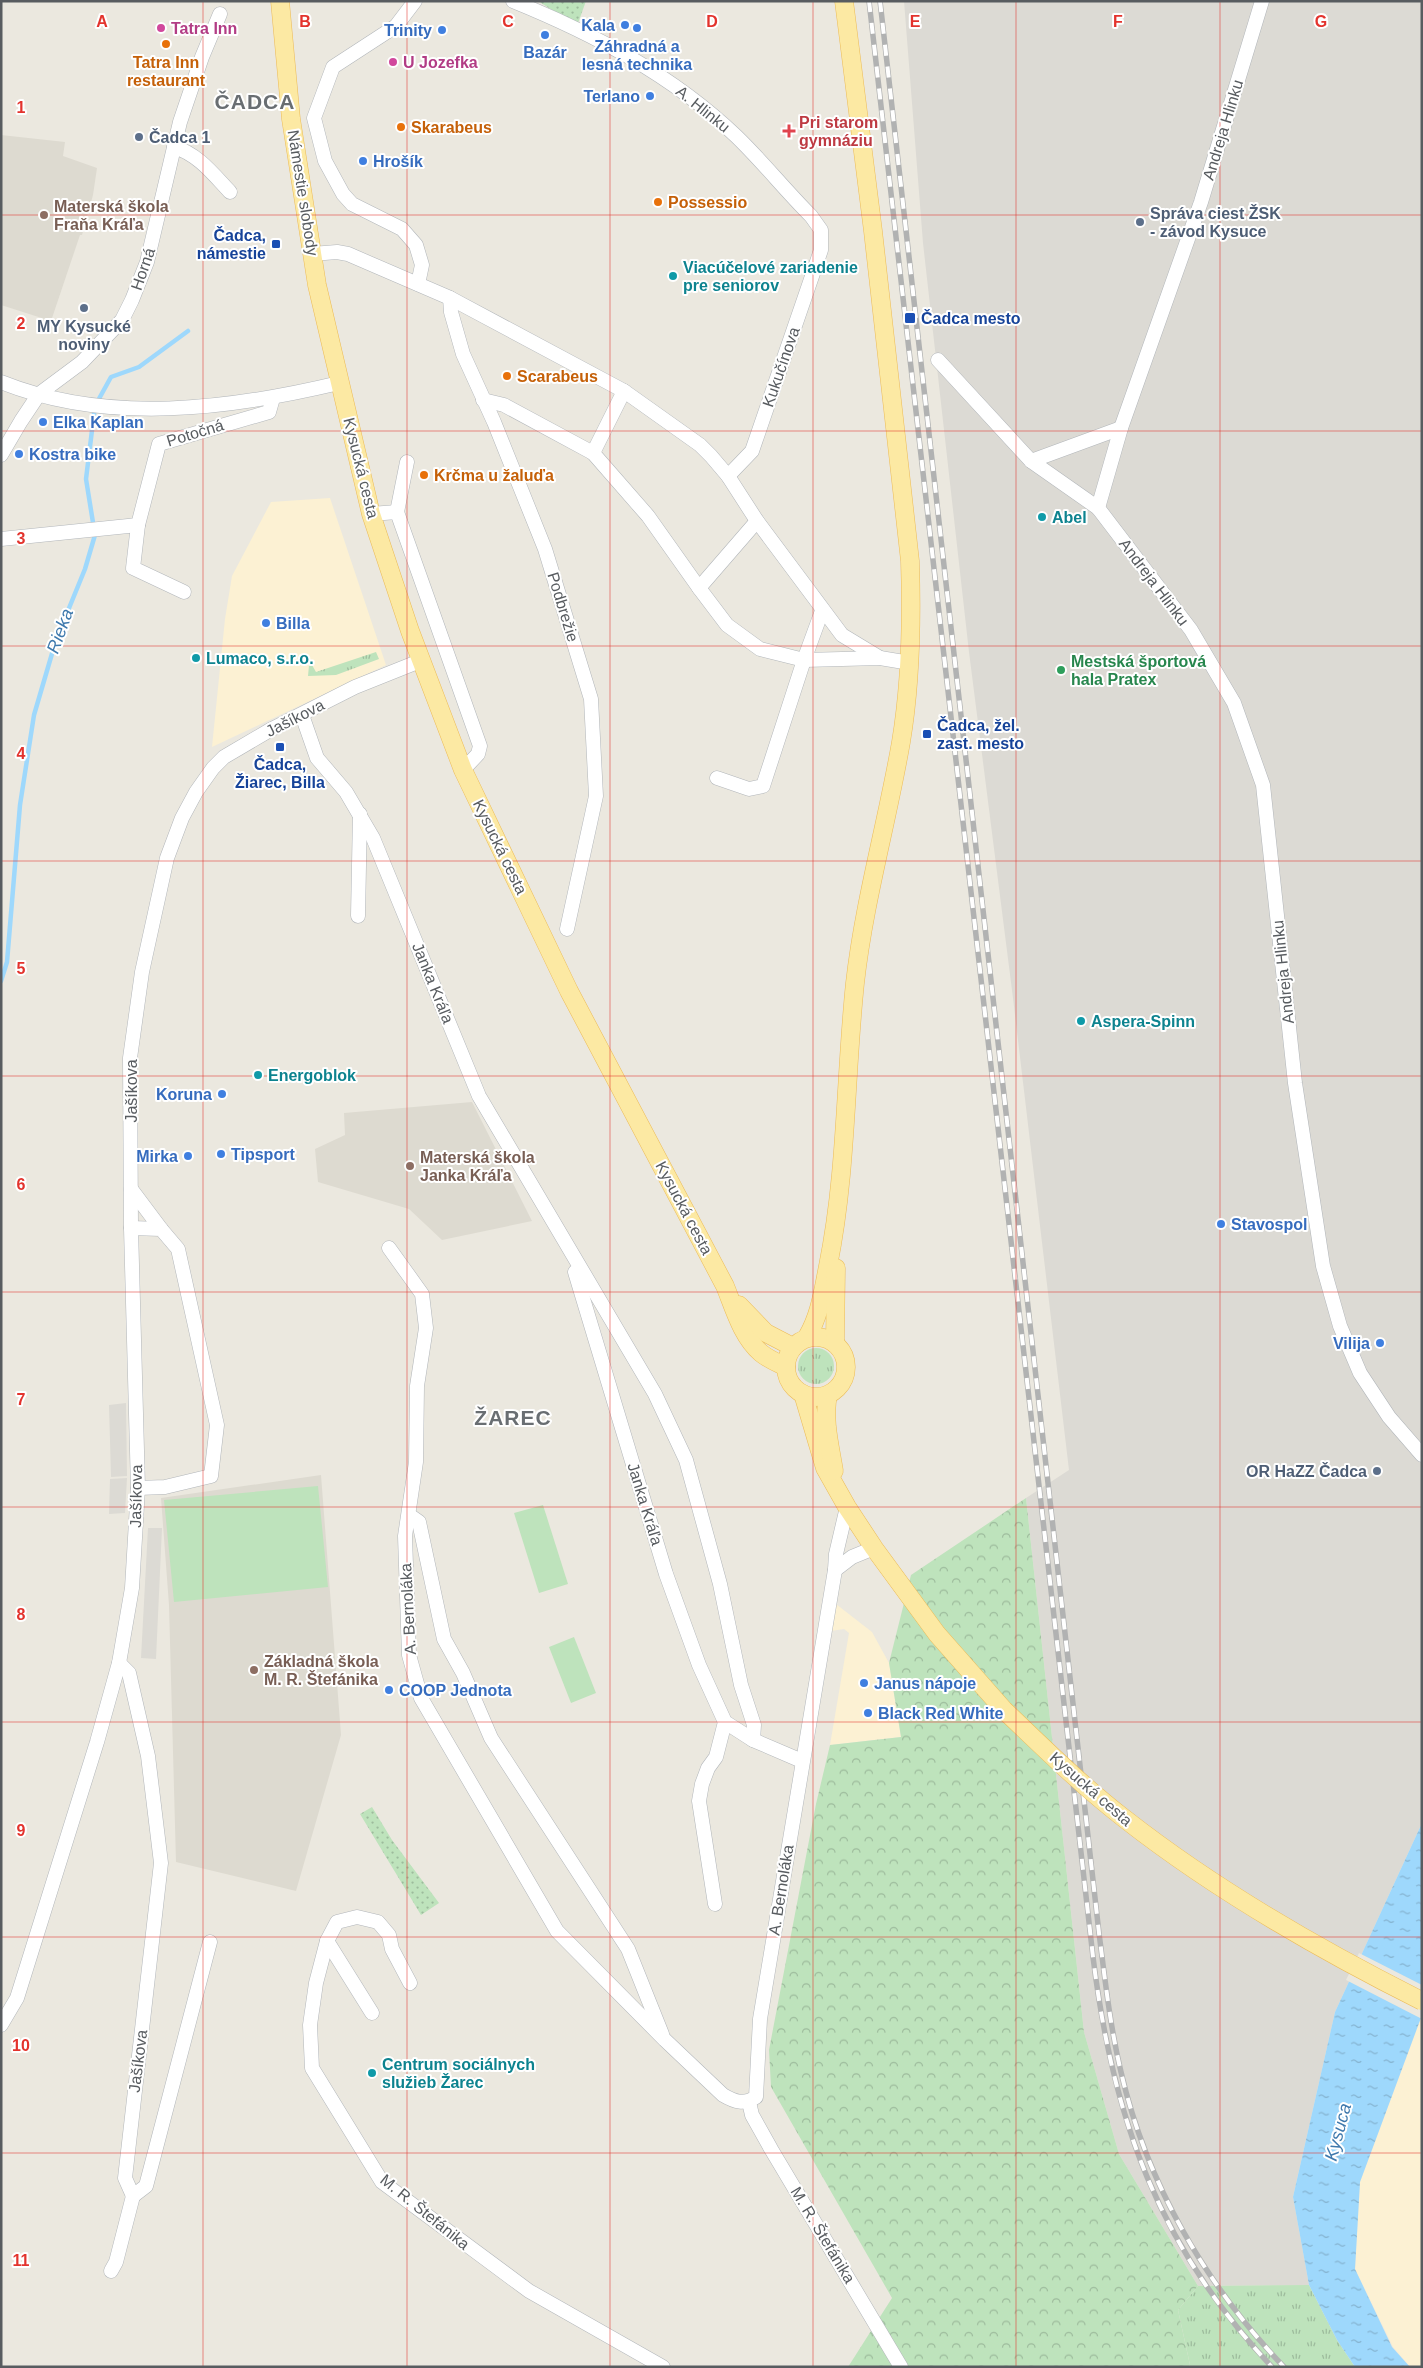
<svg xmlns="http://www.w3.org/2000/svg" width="1423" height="2368" font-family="Helvetica,sans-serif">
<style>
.commercial{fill:#fcf1d3}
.industrial{fill:#dcdad4}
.education{fill:#dddad0}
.grass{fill:url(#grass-tufts)}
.forest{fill:url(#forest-crowns)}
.park{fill:url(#park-dots)}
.garden{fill:#bee3bc}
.water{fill:url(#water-ripples)}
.pier{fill:#ebe8df}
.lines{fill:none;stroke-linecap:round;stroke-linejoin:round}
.stream{stroke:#9ed8fc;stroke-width:4.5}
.minor-casing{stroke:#b2b6ba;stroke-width:15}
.major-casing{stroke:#ecbb57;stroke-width:19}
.minor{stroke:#fff;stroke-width:14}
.major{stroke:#fce9a3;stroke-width:18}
.rail-casing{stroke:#b1b2b2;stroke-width:5.5}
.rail{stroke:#fff;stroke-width:4;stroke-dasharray:11;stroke-linecap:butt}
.major-bridge-casing{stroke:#ecbb57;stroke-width:19;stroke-linecap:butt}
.major-bridge{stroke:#fce9a3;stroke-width:18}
.grid{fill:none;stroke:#e3332d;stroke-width:1;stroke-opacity:0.55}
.shop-dot{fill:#3f7fe0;stroke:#fff;stroke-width:2}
.hotel-dot{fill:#d1479c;stroke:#fff;stroke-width:2}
.food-dot{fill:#e8710a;stroke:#fff;stroke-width:2}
.health-dot{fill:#e0444e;stroke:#fff;stroke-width:2}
.service-dot{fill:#5c6f8a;stroke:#fff;stroke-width:2}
.education-dot{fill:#8d6e63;stroke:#fff;stroke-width:2}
.transit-dot{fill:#1a4fb4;stroke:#fff;stroke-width:2}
.culture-dot{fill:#0f9aa8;stroke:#fff;stroke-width:2}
.leisure-dot{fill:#2e9e5b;stroke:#fff;stroke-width:2}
.labels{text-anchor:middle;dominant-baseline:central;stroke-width:4;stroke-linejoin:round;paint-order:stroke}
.shop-label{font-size:16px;font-weight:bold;fill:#366cbe;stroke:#fff;text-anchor:start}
.hotel-label{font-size:16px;font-weight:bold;fill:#b23c85;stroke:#fff;text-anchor:start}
.food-label{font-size:16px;font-weight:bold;fill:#c56008;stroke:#fff;text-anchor:start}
.street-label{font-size:16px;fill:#585c60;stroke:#fff}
.health-label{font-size:16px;font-weight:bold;fill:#be3a42;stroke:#fff;text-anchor:start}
.service-label{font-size:16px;font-weight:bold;fill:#4e5e75;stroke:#fff;text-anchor:start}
.education-label{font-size:16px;font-weight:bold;fill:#785e54;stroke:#fff;text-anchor:start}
.transit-label{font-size:16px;font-weight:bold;fill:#164399;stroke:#fff;text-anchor:start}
.culture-label{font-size:16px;font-weight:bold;fill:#0d838f;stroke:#fff;text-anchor:start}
.leisure-label{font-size:16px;font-weight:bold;fill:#27864d;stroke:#fff;text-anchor:start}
.water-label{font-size:18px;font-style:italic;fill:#3e79ad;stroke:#fff}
.district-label{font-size:21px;font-weight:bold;letter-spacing:1px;fill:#696e72;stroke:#fff}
.grid-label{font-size:16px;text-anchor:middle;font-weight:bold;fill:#e3332d;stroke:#fff;stroke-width:4;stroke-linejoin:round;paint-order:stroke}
</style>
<defs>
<pattern id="grass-tufts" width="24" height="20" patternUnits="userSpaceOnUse" patternTransform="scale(1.25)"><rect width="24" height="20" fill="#bee3bc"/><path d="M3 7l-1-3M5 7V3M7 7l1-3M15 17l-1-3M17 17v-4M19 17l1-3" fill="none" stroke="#9dbb9c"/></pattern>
<pattern id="forest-crowns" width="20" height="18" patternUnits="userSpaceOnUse" patternTransform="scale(1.25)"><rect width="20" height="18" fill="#bee3bc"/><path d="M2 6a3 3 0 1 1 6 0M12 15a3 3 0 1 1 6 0" fill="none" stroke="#9dbb9c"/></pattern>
<pattern id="park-dots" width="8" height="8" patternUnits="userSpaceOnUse" patternTransform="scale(1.25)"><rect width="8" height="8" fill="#bee3bc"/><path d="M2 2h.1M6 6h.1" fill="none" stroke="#9dbb9c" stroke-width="1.8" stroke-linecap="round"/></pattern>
<pattern id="water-ripples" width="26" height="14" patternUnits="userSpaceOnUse" patternTransform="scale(1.25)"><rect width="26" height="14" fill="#9ed8fc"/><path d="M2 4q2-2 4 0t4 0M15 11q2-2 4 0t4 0" fill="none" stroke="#84b2cf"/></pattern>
</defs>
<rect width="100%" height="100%" fill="#ebe8df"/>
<g class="commercial">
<path d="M330 498 386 665 212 747 225 619 232 576 271 502Z"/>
<path d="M836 1604 872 1632 889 1663 901 1737 830 1745 849 1633 844 1629 831 1631Z"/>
<path d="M1422 2015V2367H1410L1393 2347 1355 2269 1360 2182Z"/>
</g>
<g class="industrial">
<path d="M904 1H1422V1823L1335 2012 1293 2197 1309 2285 1198 2286 1119 2154 1084 2032 1026 1498 1069 1470 1013 998 969 652 923 243Z"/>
<path d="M126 1403 127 1476 111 1477 109 1405Z"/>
<path d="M127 1478 125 1513 109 1514 110 1479Z"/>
<path d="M148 1528H162L156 1659 141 1658Z"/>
</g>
<g class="education">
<path d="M1 135 65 142 63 156 97 168 93 195 82 235H80L51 321 1 305Z"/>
<path d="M472 1102 532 1221 442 1240 409 1209 318 1182 315 1149 345 1135 344 1113Z"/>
<path d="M321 1475 341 1735 296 1891 176 1862 169 1605 161 1498Z"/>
</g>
<g class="grass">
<path d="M376 652 379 659 336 675 308 676 309 665H312L316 672Z"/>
<circle cx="816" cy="1366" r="18"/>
<path d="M1309 2285 1337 2340 1355 2367H1188L1190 2365 1178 2310 1198 2286Z"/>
</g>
<path class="forest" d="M1026 1498 1084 2032 1119 2154 1198 2286 1178 2310 1190 2365 1188 2367H848L892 2298 771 2087 769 2050 816 1804 830 1745 901 1737 889 1663 911 1575Z"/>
<g class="park">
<path d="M538 1H586L577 26Z"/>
<path d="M372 1807 392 1840 439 1903 421 1915 360 1814Z"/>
</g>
<g class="garden">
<path d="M318 1486 328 1587 174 1602 164 1500Z"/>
<path d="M543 1505 568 1584 539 1593 514 1513Z"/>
<path d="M574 1637 596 1693 571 1703 549 1647Z"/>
</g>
<path class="water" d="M1422 1823V2015L1360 2182 1355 2269 1392 2347 1410 2367H1355L1337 2340 1309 2285 1293 2197 1335 2012Z"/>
<path class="pier" d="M1359 1953 1422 1985V2019L1346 1980Z"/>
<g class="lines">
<path class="stream" d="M1 981 7 962 20 805 34 715 56 640 85 569 95 535 86 479 95 406 111 377 139 367 188 331"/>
<g class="minor-casing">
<g id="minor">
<path d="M415 1 396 26 333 67 314 118 325 161 343 194 352 204 402 229 416 245 422 265 418 284"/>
<path d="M513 1C594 34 672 75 736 136 762 161 785 190 811 216L821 230V250L752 451 728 476"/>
<path d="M174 147C198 154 213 174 230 192"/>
<path d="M312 254 337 252 348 254 450 298 624 391 700 445 711 456 728 476 757 521 842 635 880 658"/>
<path d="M450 298 451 312 463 354 494 422 545 549 591 699 596 796 567 929"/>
<path d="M938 360 1031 461 1098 508 1191 630 1234 703 1263 785 1295 1083 1323 1266 1340 1326 1360 1373 1389 1417 1422 1455"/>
<path d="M1 382C108 425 230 409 339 383"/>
<path d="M483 400 504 405 593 453 648 516 699 588 727 625 760 649 804 660 880 658 910 663"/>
<path d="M593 453 624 391"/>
<path d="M1 455 21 421 39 394 82 362 122 320 132 300 147 262 180 122 202 57 220 14"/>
<path d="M1031 461 1121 428"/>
<path d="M1098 508 1121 428 1201 202 1262 1"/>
<path d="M397 512 407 462"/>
<path d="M371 514 397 512 480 746 478 754 463 770"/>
<path d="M138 525 133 568 184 592"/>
<path d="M1 539 138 525 159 444 269 412 273 398"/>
<path d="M699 588 757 521"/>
<path d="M302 715 317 758 346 792 373 838 479 1096 655 1394 686 1460 720 1584 741 1685 754 1725 753 1740"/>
<path d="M717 778 749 789 763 786 804 660 822 611"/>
<path d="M358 916 360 814"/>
<path d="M131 1189 161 1229"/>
<path d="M131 1228 161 1229 178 1249 217 1425 211 1476 165 1487 138 1488"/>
<path d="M389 1248 422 1294 426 1328 417 1386 416 1462 405 1536 409 1655 421 1698 557 1931 665 2040 723 2095C735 2102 744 2105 756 2097L760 2019 835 1570 836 1554 847 1507"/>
<path d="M575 1272 666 1574 699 1665 725 1722 753 1740 802 1761"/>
<path d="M409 1515 419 1522 444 1639 463 1673 491 1738 628 1949 662 2034"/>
<path d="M835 1570 852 1557 874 1548"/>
<path d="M119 1663 129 1673 148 1756 161 1863 125 2178 133 2196 146 2186 210 1942"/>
<path d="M715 1904 699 1801 702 1784 708 1768 716 1757 725 1722"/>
<path d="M327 1941 372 2013"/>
<path d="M410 1983 392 1949 389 1935 378 1922 357 1917 337 1922 327 1941 316 1983 310 2025 312 2068 382 2182 529 2291 663 2367"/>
<path d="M1 2025 17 1998 97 1742 119 1663 132 1588 138 1488 131 1228 130 1058 142 972 167 858 182 818 196 792 213 768 224 757 270 730 355 687 420 661"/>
<path d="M749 2102 752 2115 771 2149 901 2367"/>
<path d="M111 2271 116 2262 133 2196"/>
</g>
</g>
<g class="major-casing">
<g id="major">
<path d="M280 1 291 119 317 285 371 514 410 631 463 770 569 991 725 1286C734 1308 742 1337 761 1353 768 1359 778 1363 786 1367"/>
<path d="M739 1305 766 1333 793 1347"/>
<circle cx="816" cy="1367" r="30"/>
<path d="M807 1337C820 1315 823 1291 828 1266 847 1172 845 1078 855 983 864 902 887 823 901 742 911 682 912 622 910 561L873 231 844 1"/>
<path d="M835 1342 836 1268"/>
<path d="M803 1394 825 1468 847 1507 874 1548 937 1634 1004 1710"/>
<path d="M828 1395C823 1420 830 1446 834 1471"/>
</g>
</g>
<use href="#minor" class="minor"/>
<use href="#major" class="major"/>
<g class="rail-casing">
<g id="rail">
<path d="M869 1 1093 1957C1113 2119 1158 2246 1272 2367"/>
<path d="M880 1 1099 1933C1105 1979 1110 2026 1121 2072 1147 2184 1205 2284 1284 2367"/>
</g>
</g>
<use href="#rail" class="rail"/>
<g class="major-bridge-casing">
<path id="major-bridge" d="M1004 1710C1043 1747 1082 1786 1125 1819 1217 1891 1318 1949 1422 2001"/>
</g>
<use href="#major-bridge" class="major-bridge"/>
</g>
<path class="grid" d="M203 1V2367M407 1V2367M610 1V2367M813 1V2367M1016 1V2367M1220 1V2367M1 215H1422M1 431H1422M1 646H1422M1 861H1422M1 1076H1422M1 1292H1422M1 1507H1422M1 1722H1422M1 1937H1422M1 2153H1422"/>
<g class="shop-dot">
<circle cx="625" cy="25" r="5"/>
<circle cx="637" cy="28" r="5"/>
<circle cx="442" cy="30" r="5"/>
<circle cx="545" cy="35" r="5"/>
<circle cx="650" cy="96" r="5"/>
<circle cx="363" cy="161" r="5"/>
<circle cx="43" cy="422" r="5"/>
<circle cx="19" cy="454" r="5"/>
<circle cx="266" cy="623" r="5"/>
<circle cx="222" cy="1094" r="5"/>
<circle cx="221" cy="1154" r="5"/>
<circle cx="188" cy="1156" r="5"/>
<circle cx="1221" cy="1224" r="5"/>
<circle cx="1380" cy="1343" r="5"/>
<circle cx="864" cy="1683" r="5"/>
<circle cx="389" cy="1690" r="5"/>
<circle cx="868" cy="1713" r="5"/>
</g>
<g class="hotel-dot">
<circle cx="161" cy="28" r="5"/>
<circle cx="393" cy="62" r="5"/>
</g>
<g class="food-dot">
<circle cx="166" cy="44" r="5"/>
<circle cx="401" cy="127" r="5"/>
<circle cx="658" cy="202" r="5"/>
<circle cx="507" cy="376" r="5"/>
<circle cx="424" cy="475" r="5"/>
</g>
<path class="health-dot" d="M786.5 123.5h5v5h5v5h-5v5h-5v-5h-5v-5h5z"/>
<g class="service-dot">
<circle cx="139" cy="137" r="5"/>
<circle cx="1140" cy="222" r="5"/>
<circle cx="84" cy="308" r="5"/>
<circle cx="1377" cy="1471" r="5"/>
</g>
<g class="education-dot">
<circle cx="44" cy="215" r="5"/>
<circle cx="410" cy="1166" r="5"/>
<circle cx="254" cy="1670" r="5"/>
</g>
<g class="transit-dot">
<rect x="271" y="239" width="10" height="10" rx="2.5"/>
<rect x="904" y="312" width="12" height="12" rx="2.5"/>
<rect x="922" y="729" width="10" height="10" rx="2.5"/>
<rect x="275" y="742" width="10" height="10" rx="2.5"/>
</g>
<g class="culture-dot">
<circle cx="673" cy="276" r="5"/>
<circle cx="1042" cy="517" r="5"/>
<circle cx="196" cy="658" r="5"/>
<circle cx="1081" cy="1021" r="5"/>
<circle cx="258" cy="1075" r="5"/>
<circle cx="372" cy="2073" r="5"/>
</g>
<circle class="leisure-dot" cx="1061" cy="670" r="5"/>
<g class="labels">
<g class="shop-label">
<text x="615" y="25" text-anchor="end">Kala</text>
<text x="432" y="30" text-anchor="end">Trinity</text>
<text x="637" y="46" text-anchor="middle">Záhradná a<tspan x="637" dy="18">lesná technika</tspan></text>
<text x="545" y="52" text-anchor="middle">Bazár</text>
<text x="640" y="96" text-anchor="end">Terlano</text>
<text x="373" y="161">Hrošík</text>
<text x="53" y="422">Elka Kaplan</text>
<text x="29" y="454">Kostra bike</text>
<text x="276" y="623">Billa</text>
<text x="212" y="1094" text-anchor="end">Koruna</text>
<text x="231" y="1154">Tipsport</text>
<text x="178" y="1156" text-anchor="end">Mirka</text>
<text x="1231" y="1224">Stavospol</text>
<text x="1370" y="1343" text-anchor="end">Vilija</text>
<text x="874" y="1683">Janus nápoje</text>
<text x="399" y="1690">COOP Jednota</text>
<text x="878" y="1713">Black Red White</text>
</g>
<g class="hotel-label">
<text x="171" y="28">Tatra Inn</text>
<text x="403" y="62">U Jozefka</text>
</g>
<g class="food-label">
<text x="166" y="62" text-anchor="middle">Tatra Inn<tspan x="166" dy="18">restaurant</tspan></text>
<text x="411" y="127">Skarabeus</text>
<text x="668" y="202">Possessio</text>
<text x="517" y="376">Scarabeus</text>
<text x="434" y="475">Krčma u žaluďa</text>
</g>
<g class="street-label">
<text transform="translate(703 109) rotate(39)">A. Hlinku</text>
<text transform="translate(1223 130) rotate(-73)">Andreja Hlinku</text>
<text transform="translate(303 193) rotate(81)">Námestie slobody</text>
<text transform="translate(143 269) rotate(-71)">Horná</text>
<text transform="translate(781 367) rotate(-71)">Kukučínova</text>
<text transform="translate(195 433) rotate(-17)">Potočná</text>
<text transform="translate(361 468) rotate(76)">Kysucká cesta</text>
<text transform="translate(1154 582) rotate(53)">Andreja Hlinku</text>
<text transform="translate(563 607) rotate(73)">Podbrežie</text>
<text transform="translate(295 718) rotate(-27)">Jašíkova</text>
<text transform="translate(500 847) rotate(64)">Kysucká cesta</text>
<text transform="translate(1283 972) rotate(-96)">Andreja Hlinku</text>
<text transform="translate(433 983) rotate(68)">Janka Kráľa</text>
<text transform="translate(131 1091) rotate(-90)">Jašíkova</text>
<text transform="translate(684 1208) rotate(62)">Kysucká cesta</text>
<text transform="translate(136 1496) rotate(-89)">Jašíkova</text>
<text transform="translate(645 1504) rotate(73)">Janka Kráľa</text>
<text transform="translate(408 1609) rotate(-93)">A. Bernoláka</text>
<text transform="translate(1091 1789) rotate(41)">Kysucká cesta</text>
<text transform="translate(781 1890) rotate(-81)">A. Bernoláka</text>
<text transform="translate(138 2061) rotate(-83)">Jašíkova</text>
<text transform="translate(425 2212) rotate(39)">M. R. Štefánika</text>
<text transform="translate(823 2235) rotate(59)">M. R. Štefánika</text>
</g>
<g class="health-label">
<text x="799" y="122">Pri starom<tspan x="799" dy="18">gymnáziu</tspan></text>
</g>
<g class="service-label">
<text x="149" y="137">Čadca 1</text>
<text x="1150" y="213">Správa ciest ŽSK<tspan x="1150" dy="18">- závod Kysuce</tspan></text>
<text x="84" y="326" text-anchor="middle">MY Kysucké<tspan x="84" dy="18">noviny</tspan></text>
<text x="1367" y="1471" text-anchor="end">OR HaZZ Čadca</text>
</g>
<g class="education-label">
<text x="54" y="206">Materská škola<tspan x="54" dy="18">Fraňa Kráľa</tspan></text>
<text x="420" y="1157">Materská škola<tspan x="420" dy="18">Janka Kráľa</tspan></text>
<text x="264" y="1661">Základná škola<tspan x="264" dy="18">M. R. Štefánika</tspan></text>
</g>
<g class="transit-label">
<text x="266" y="235" text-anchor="end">Čadca,<tspan x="266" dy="18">námestie</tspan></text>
<text x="921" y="318">Čadca mesto</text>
<text x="937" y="725">Čadca, žel.<tspan x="937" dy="18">zast. mesto</tspan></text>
<text x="280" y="764" text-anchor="middle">Čadca,<tspan x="280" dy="18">Žiarec, Billa</tspan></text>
</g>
<g class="culture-label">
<text x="683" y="267">Viacúčelové zariadenie<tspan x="683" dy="18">pre seniorov</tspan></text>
<text x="1052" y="517">Abel</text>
<text x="206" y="658">Lumaco, s.r.o.</text>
<text x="1091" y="1021">Aspera-Spinn</text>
<text x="268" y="1075">Energoblok</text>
<text x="382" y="2064">Centrum sociálnych<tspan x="382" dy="18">služieb Žarec</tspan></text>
</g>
<g class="leisure-label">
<text x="1071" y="661">Mestská športová<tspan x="1071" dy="18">hala Pratex</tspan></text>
</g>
<g class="water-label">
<text transform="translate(60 631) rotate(-70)">Rieka</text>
<text transform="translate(1338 2132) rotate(-75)">Kysuca</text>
</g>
<g class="district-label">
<text x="255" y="101">ČADCA</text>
<text x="513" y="1417">ŽAREC</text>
</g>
</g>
<g class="grid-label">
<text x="102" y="27">A</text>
<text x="305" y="27">B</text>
<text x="508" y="27">C</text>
<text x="712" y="27">D</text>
<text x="915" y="27">E</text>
<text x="1118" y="27">F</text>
<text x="1321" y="27">G</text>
<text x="21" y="113">1</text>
<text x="21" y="329">2</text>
<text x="21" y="544">3</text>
<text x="21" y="759">4</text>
<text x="21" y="974">5</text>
<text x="21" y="1190">6</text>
<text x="21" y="1405">7</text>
<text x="21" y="1620">8</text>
<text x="21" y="1836">9</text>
<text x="21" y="2051">10</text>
<text x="21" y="2266">11</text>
</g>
<rect width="1423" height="2368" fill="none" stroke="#585c60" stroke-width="5"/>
</svg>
